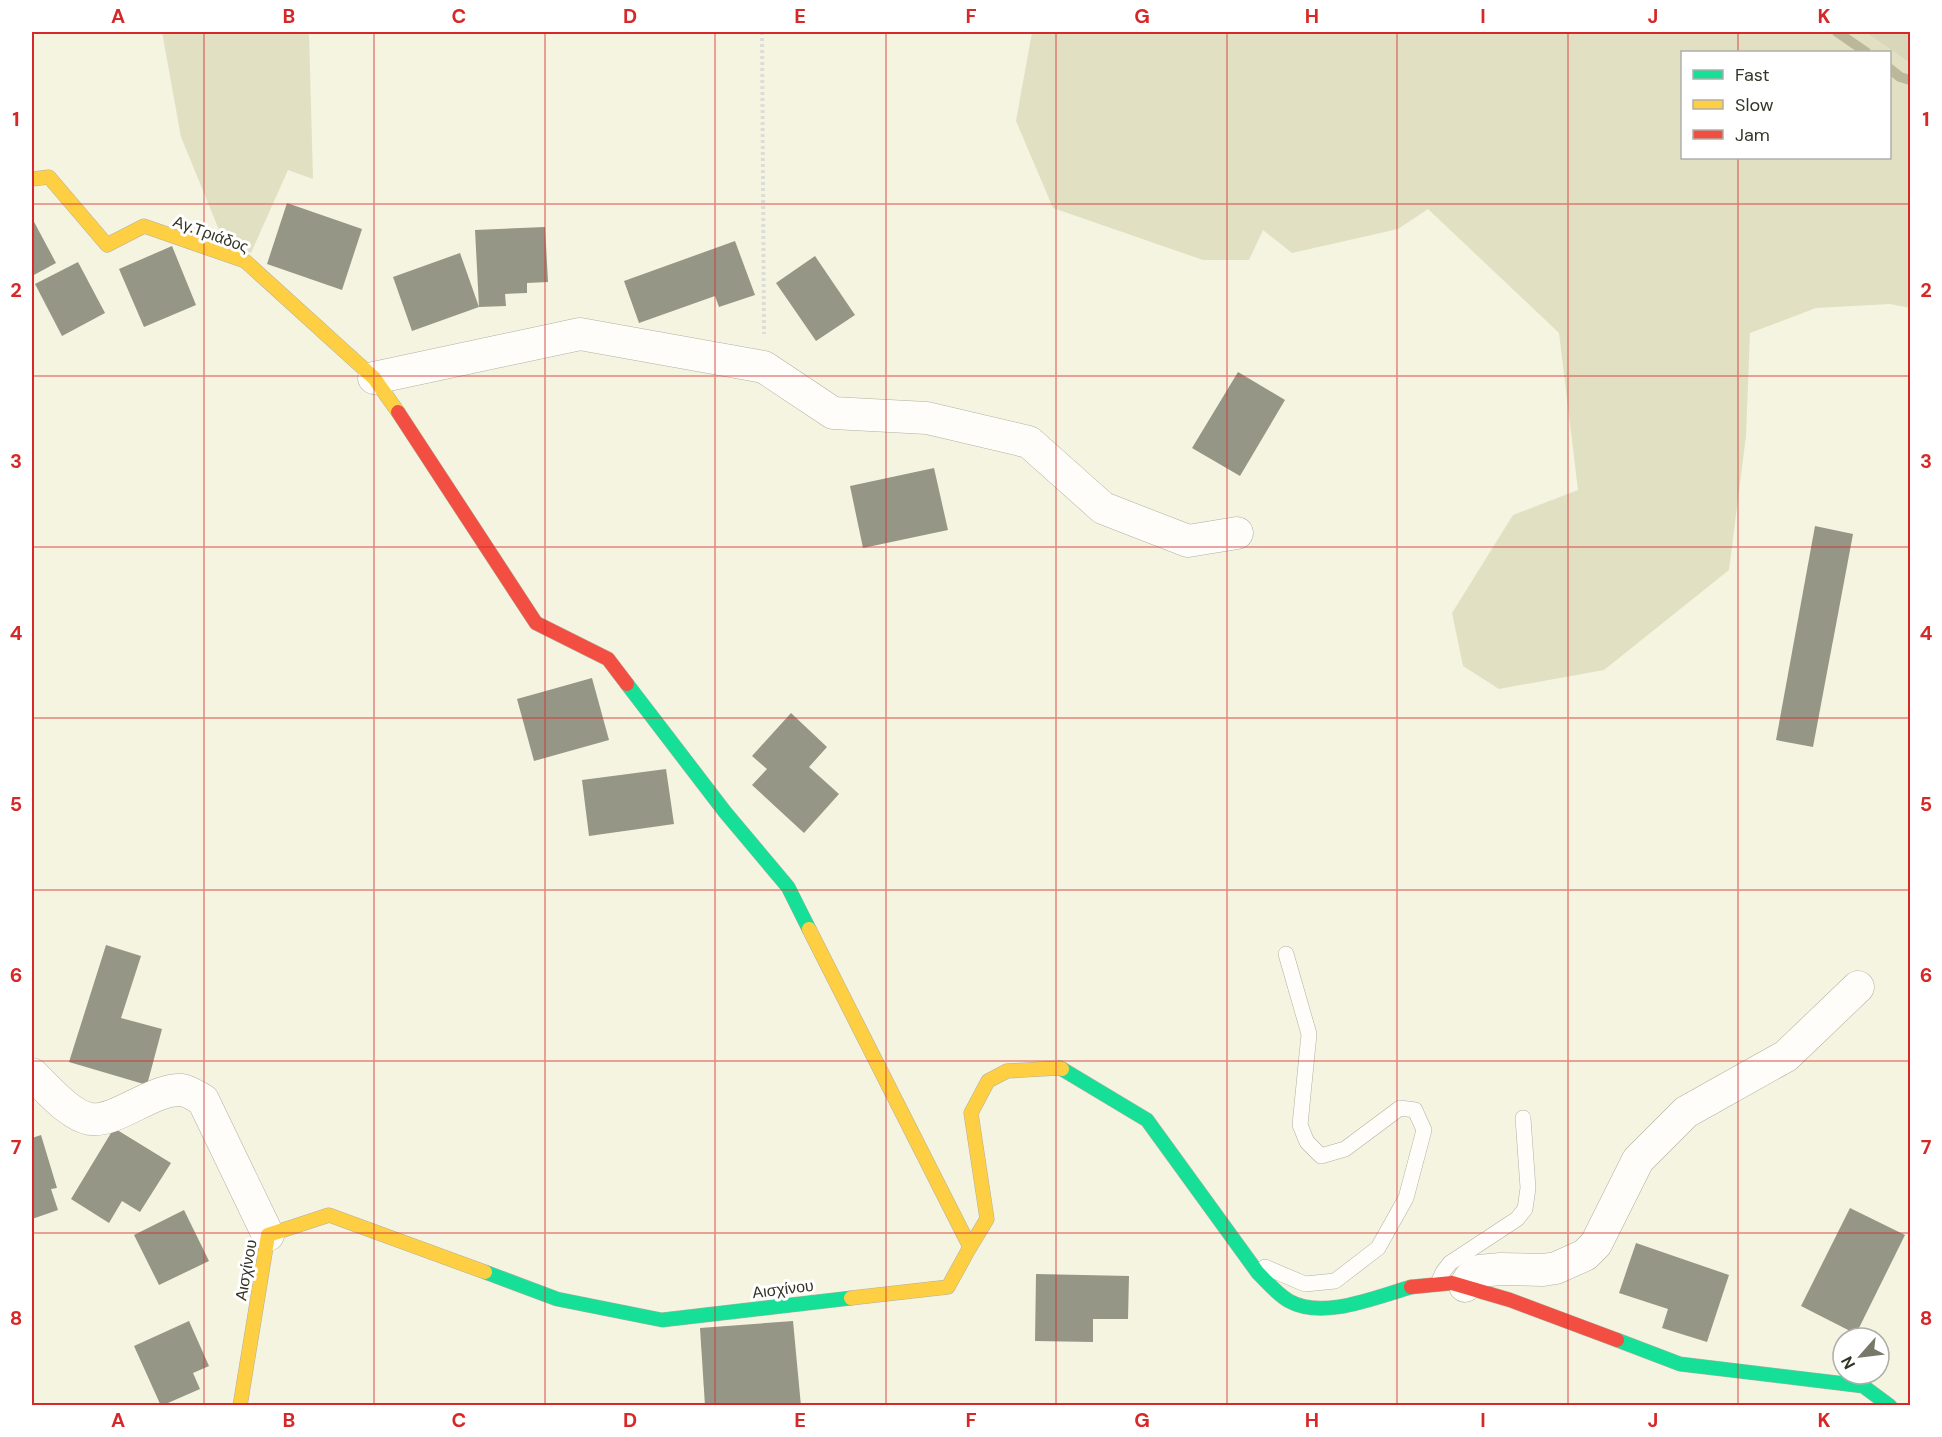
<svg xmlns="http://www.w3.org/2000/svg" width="1942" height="1437" font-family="'DM Sans',sans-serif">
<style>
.green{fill:#e1e0c3;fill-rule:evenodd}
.forest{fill:#d8d7ba}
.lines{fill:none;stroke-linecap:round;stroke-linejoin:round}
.stream{stroke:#bab899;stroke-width:10}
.building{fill:#969686}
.lane-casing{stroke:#b0b0a1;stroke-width:16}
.street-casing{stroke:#b0b0a1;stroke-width:33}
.fast-casing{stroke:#b0b0a1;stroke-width:15}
.slow-casing{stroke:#b0b0a1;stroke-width:15}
.jam-casing{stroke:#b0b0a1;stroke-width:15}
.path{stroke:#ddddd8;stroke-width:4;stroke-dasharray:3 3;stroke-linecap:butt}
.lane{stroke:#fefdfa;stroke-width:15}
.street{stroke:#fefdfa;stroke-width:32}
.fast{stroke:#16e098;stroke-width:14}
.slow{stroke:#ffcf43;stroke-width:14}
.jam{stroke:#f24e42;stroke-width:14}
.grid{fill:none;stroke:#d62828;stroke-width:1.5;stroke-opacity:0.55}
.labels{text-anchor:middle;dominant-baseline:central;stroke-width:6;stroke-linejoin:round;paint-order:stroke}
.street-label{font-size:16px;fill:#353527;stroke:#fff}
.neatline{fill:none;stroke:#d62828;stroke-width:2}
.grid-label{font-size:20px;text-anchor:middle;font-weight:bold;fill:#d62828}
</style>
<rect width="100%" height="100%" fill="#f5f4e0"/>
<g class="green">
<path d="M162 32H309L313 179 288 170 251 253 224 242 181 137Z"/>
<path d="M1032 32H1865L1910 63V308L1890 304 1816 308 1750 333 1746 436 1729 570 1604 670 1499 689 1463 666 1452 613 1513 515 1578 490 1559 333 1428 209 1398 229 1292 253 1263 230 1249 260H1203L1053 208 1016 121ZM1682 52H1890V158H1682Z"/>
</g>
<path class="forest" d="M1865 32H1910V63Z"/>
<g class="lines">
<g class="stream">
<path d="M1837 32 1866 52"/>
<path d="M1890 69 1900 77 1910 80"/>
</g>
</g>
<g class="building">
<path d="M287 203 362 229 342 290 267 264Z"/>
<path d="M32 218 56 263 32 276Z"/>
<path d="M545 227 548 282 527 283V293L505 294 506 306 479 307 475 230Z"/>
<path d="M735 241 755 295 719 307 715 296 639 323 624 281Z"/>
<path d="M172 246 196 305 144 327 119 269Z"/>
<path d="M460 253 479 307 412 331 393 277Z"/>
<path d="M815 256 855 315 816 341 776 283Z"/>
<path d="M78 262 105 313 62 336 35 284Z"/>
<path d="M1238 372 1285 400 1240 476 1192 448Z"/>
<path d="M934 468 948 530 863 548 850 486Z"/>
<path d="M1815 526 1853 534 1813 747 1776 740Z"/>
<path d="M592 678 609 740 534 761 517 699Z"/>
<path d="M791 713 827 747 809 767 839 794 804 833 752 785 767 769 752 756Z"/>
<path d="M666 769 674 824 589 836 582 780Z"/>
<path d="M106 945 141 956 121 1018 162 1029 147 1085 69 1062Z"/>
<path d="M114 1128 171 1163 140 1212 122 1201 109 1223 71 1199Z"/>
<path d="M41 1135 57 1188 51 1189 58 1210 32 1219V1138Z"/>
<path d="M1850 1208 1905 1235 1856 1334 1801 1306Z"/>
<path d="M184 1210 209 1261 159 1285 134 1235Z"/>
<path d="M1636 1243 1729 1275 1707 1342 1662 1328 1668 1309 1619 1293Z"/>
<path d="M1036 1274 1129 1276 1128 1319H1093V1342L1035 1341Z"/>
<path d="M189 1321 209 1366 193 1373 200 1389 161 1406 134 1346Z"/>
<path d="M793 1321 801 1406H705L700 1328Z"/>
</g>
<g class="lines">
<g class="lane-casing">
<g id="lane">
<path d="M1265 1267 1305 1284 1335 1281 1378 1248 1406 1198 1424 1130 1415 1110 1400 1108 1345 1149 1321 1156 1307 1142 1300 1125 1309 1034 1286 954"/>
<path d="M1438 1283 1443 1272 1450 1263 1517 1219 1525 1209 1528 1188 1523 1118"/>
</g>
</g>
<g class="street-casing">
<g id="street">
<path d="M374 378 580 334 764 367 833 413 927 418 1029 442 1103 508 1188 541 1237 533"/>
<path d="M32 1074C47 1088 69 1115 90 1119 116 1123 153 1088 182 1090 189 1091 197 1097 203 1100L268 1235"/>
<path d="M1465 1286 1470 1278 1479 1271 1501 1269 1543 1270 1556 1268 1585 1255 1596 1244 1638 1160 1686 1112 1786 1056 1858 987"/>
</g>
</g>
<g class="fast-casing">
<g id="fast">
<path d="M627 684 725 812 788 887 809 929"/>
<path d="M1062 1069 1147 1120 1258 1273C1268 1283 1277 1294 1289 1301 1323 1320 1376 1297 1411 1287"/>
<path d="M485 1272 557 1299 662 1320 851 1298"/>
<path d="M1617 1340 1680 1364 1863 1386 1890 1406"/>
</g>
</g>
<g class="slow-casing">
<g id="slow">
<path d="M32 179 49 177 107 245 144 226 245 261 374 378 398 412"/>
<path d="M809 929 970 1247 948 1287 851 1298"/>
<path d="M970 1247 987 1219 971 1113 988 1081 1007 1071 1060 1068 1062 1069"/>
<path d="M240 1406 268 1235 329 1215 485 1272"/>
</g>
</g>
<g class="jam-casing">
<g id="jam">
<path d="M398 412 536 623 608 659 627 684"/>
<path d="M1411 1287 1452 1283 1510 1300 1617 1340"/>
</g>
</g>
<path class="path" d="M762 32 764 334"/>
<use href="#lane" class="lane"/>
<use href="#street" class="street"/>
<use href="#fast" class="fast"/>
<use href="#slow" class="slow"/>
<use href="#jam" class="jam"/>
</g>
<path class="grid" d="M204 32V1406M374 32V1406M545 32V1406M715 32V1406M886 32V1406M1056 32V1406M1227 32V1406M1397 32V1406M1568 32V1406M1738 32V52M1738 158V1406M32 204H1910M32 376H1910M32 547H1910M32 718H1910M32 890H1910M32 1061H1910M32 1233H1910"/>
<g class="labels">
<g class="street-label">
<text transform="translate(211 234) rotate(20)">Αγ.Τριάδος</text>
<text transform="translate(246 1270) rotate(-80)">Αισχίνου</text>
<text transform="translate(783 1289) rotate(-7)">Αισχίνου</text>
</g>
</g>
<rect width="1942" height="1437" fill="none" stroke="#ffffff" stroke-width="66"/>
<rect x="1681" y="51" width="210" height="108" fill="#ffffff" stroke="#aeaea9" stroke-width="1.5"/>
<rect x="1693" y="70" width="30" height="9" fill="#16e098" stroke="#aeaea9" stroke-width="1.5"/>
<text x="1735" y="81" font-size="18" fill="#353527">Fast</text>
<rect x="1693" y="100" width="30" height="9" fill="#ffcf43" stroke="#aeaea9" stroke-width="1.5"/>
<text x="1735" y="111" font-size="18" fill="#353527">Slow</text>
<rect x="1693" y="130" width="30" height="9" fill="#f24e42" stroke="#aeaea9" stroke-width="1.5"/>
<text x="1735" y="141" font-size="18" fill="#353527">Jam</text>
<g transform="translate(1861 1356) rotate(242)"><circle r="28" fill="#ffffff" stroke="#aeaea9" stroke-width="1.5"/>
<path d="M0-4.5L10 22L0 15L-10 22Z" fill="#787868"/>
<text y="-9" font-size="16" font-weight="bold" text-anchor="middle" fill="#353527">N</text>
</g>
<rect x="33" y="33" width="1876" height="1371" class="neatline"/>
<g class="grid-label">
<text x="118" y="23">A</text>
<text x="289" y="23">B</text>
<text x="459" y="23">C</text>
<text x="630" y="23">D</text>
<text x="800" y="23">E</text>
<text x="971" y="23">F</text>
<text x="1142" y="23">G</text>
<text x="1312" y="23">H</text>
<text x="1483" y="23">I</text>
<text x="1653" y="23">J</text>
<text x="1824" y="23">K</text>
<text x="16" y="126">1</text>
<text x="1926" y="126">1</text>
<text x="16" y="297">2</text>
<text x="1926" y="297">2</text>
<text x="16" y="468">3</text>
<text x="1926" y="468">3</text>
<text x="16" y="640">4</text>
<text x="1926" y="640">4</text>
<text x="16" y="811">5</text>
<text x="1926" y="811">5</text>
<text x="16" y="982">6</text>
<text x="1926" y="982">6</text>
<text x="16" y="1154">7</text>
<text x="1926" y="1154">7</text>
<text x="16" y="1325">8</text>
<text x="1926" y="1325">8</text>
<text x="118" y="1427">A</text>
<text x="289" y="1427">B</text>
<text x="459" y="1427">C</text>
<text x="630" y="1427">D</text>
<text x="800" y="1427">E</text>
<text x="971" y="1427">F</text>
<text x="1142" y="1427">G</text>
<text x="1312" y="1427">H</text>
<text x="1483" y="1427">I</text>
<text x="1653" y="1427">J</text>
<text x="1824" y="1427">K</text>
</g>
</svg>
